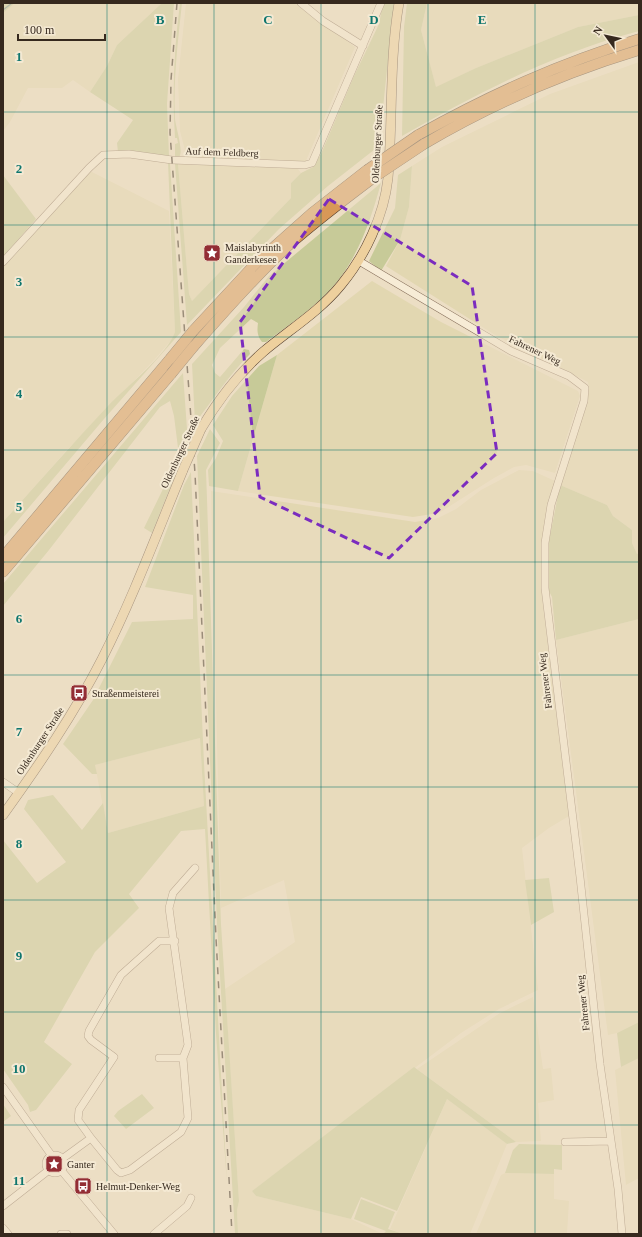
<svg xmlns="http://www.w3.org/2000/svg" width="642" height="1237" viewBox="0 0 642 1237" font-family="'Times New Roman',serif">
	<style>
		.farmland { fill: #e2d7b1 }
		.green { fill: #c7ca98 }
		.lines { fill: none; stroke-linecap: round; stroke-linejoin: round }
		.stream { stroke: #6d8d83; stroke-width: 1.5 }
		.minor-casing { stroke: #866f5b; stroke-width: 8 }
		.major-casing { stroke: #543e2f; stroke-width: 10 }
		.highway-casing { stroke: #543e2f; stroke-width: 11 }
		.minor { stroke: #f7ecd6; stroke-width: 7 }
		.major { stroke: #eed09d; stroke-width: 9 }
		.highway { stroke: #d89857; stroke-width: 10 }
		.rail { stroke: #36291e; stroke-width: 1.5; stroke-dasharray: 7 7; stroke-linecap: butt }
		.major-bridge-casing { stroke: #543e2f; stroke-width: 10; stroke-linecap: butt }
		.highway-bridge-casing { stroke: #543e2f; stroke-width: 11; stroke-linecap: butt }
		.major-bridge { stroke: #eed09d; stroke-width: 9 }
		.highway-bridge { stroke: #d89857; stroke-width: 10 }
		.marked { fill: none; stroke: #7b2cbf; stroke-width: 3; stroke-dasharray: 8 5; stroke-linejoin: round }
		.grid { fill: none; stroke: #0f766e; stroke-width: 1; stroke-opacity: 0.55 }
		.labels { text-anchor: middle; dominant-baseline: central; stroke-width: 4; stroke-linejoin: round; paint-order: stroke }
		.street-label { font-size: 10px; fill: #36291e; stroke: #f4e9d3 }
		.poi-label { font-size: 10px; fill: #36291e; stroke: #f4e9d3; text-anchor: start }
		.grid-label { font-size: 13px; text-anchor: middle; font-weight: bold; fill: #0f766e; stroke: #f4e9d3; stroke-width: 4; stroke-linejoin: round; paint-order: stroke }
	</style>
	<rect width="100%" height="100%" fill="#ecdec4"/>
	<path class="farmland" d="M15,3H162L117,45L107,66L90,92L73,80L62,88H28L10,122L3,131V13Z
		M186,3H296L355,47L305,163L187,158L180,131L178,79Z
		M427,3H639V15L578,27L476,68L436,88L421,30Z
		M639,62V553L637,554L632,543V530L613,516L607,505L560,485L589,392L588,382L495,335L386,266L400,240L409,207L412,166L442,147L550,94Z
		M178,164L267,166L298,169L301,173L291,183V198L192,301L189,294Z
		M90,171L169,211L175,332L173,338L155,359L66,451L3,522V265Z
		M372,281L441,322L578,391L580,396L555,473L526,465L514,467L494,478L439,513L413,517L238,491L277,355Z
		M519,470L533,471L555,481L542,543L541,589L569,816L549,828L522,848L538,990L499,1009L461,1033L252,1191L256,1196L351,1219L383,1234H238L237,1210L239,1201L225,989L295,942L284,880L221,908L211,491L415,522L438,518L456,509L481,490Z
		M639,619V1022L617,1033L608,1035L556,640Z
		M200,738L204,806L108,833L95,765Z
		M533,997L543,1069L551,1068L554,1100L538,1103L541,1141L516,1142L417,1069L500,1013Z
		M639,1058V1178L626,1185L615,1070Z
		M447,1099L507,1144L470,1234H404L390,1229Z
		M505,1173L554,1174V1199L569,1201L567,1234H476L501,1175Z"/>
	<path class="green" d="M3,3H15L3,13Z
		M162,3H174L167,104L169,156L118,152L117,143L133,120L90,92L107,66L117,45Z
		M180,3H182C178,41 173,81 175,119C176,128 184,152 179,157L175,158V144L178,143L177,138H175C172,93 174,48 180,3Z
		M383,3H394L379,146L328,186L279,229L187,325L175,164H178L189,294L192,301L291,198V183L301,173L313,167L321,154L354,76L379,24Z
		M407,3H427L421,30L436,87L476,68L578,27L639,15V31C555,53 477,93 402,136L404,27Z
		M168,162L170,163L181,332L104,419L3,538V522C38,483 72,444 108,406C126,387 167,355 175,332Z
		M412,166L409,207L400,240L381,271L369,261L395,208L398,175Z
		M3,175L36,219L3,257Z
		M381,183C370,223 356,264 326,294C308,312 286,327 266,342H262C257,335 257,331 258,323L251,319L220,348L212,365L215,373L220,377L244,349L249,350L250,354C229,375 213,400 195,423L192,364L244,307L269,276Z
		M277,355L238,491L209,486L208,470L216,458L223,441L213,425L232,396L259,366Z
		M183,373L188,443L152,533L144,528L179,456L174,416L170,401L160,407L49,550L3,606V584Z
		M210,429L220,443L206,470L207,499L221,924L239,1201L237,1210L238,1234H235L217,923L197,456Z
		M191,472L204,763L227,1183L216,1034L205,829L181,831L129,894L139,908L95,952L44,1042L72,1064L36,1110L30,1112L28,1105L3,1069V840L37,883L66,862L24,809L28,800L53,795L82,830L103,803L108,833L204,806L200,738L95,765L97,774H92L63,744L93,700L132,622L193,619V595L145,587L184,485Z
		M560,485L607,505L613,516L632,530V543L637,554L639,553V619L556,640L552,597L547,587L549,541Z
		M549,878L554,912L531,925L525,880Z
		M639,1022V1058L621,1067L617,1033Z
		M414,1067L516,1142L507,1144L447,1099L397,1211L361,1197L351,1219L256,1196L252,1191Z
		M142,1094L154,1108L126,1129L114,1116L118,1111Z
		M3,1104L11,1116L3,1122Z
		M519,1144L562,1145V1170L554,1169V1174L505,1173L513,1150Z
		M361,1199L395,1212L388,1229L404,1234H383L386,1231L354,1219Z"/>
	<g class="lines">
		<path class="stream" d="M3,10L12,3"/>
		<defs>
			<path id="minor" d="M301,3L323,21L363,46
				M359,261L511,351L569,376L585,388L584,401L551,505L545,543V588L580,877L600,1064L618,1189L622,1234
				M3,262L89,168L103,155L129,154L172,160L305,165L312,163L381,3
				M3,782L19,793
				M159,1058H183
				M3,1087L52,1156
				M91,1138L78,1120L79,1110L114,1057L91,1040L88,1036L89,1031L121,975L159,941H175
				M565,1142L611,1141
				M46 1164a9 9 0 1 1 18 0a9 9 0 1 1-18 0Z
				M62,1159L91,1138L117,1170L121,1173L130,1170L181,1132L188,1118L183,1058L188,1045L169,908L173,893L195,868
				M61,1170L114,1234
				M3,1206L49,1170
				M3,1228L8,1234
				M61,1234H67
				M154,1234L187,1206L191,1198"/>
			<path id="major" d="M201,429C218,400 238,374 263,352C289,330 319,312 341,285C365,256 384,216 388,178C393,120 389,61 399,3
				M3,815C39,765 74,714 102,659C133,598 157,533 183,470"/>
			<path id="highway" d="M418,135C492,94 558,64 639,39
				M424,144C492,104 563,73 639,50
				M193,331L257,262L312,213L367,170
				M194,346C225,311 256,276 290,244C317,220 345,199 373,178
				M3,557L170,359
				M3,572L171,374"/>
		</defs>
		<use href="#minor" class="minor-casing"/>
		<use href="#major" class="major-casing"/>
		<use href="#highway" class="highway-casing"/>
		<use href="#minor" class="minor"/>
		<use href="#major" class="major"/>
		<use href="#highway" class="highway"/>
		<path class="rail" d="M177,3L171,80L170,133L195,473L216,938L232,1234"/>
		<defs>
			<path id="major-bridge" d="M183,470L201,429"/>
			<path id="highway-bridge" d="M367,170L418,135
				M373,178L424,144
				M170,359L193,331
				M171,374L194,346"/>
		</defs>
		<use href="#major-bridge" class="major-bridge-casing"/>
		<use href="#highway-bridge" class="highway-bridge-casing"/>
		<use href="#major-bridge" class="major-bridge"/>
		<use href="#highway-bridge" class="highway-bridge"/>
	</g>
	<path d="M0 0H642V1237H0ZM329,199L472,286L497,453L389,558L260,497L240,322Z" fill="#ecdec4" fill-opacity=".55" fill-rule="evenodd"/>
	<path class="marked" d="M329,199L472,286L497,453L389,558L260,497L240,322Z"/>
	<path class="grid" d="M107,3V1234M214,3V1234M321,3V1234M428,3V1234M535,3V1234M3,112H639M3,225H639M3,337H639M3,450H639M3,562H639M3,675H639M3,787H639M3,900H639M3,1012H639M3,1125H639"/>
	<defs>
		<symbol id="sight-square" viewBox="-11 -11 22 22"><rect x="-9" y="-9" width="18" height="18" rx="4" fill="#932d34" stroke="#f4e9d3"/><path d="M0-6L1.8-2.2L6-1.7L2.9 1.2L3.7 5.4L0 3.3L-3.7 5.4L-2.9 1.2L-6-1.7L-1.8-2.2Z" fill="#fff"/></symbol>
		<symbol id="bus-square" viewBox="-11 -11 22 22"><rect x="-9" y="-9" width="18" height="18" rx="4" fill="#932d34" stroke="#f4e9d3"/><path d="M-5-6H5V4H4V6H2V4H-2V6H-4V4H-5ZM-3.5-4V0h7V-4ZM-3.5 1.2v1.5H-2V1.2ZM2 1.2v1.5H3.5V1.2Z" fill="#fff"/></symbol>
	</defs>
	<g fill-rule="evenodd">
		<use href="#sight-square" x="202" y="243" width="20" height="20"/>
		<use href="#bus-square" x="69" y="683" width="20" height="20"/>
		<use href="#sight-square" x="44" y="1154" width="20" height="20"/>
		<use href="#bus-square" x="73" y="1176" width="20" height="20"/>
	</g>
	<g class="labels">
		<g class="street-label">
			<text transform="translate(377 144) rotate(-87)">Oldenburger Straße</text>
			<text transform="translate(222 152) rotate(2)">Auf dem Feldberg</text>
			<text transform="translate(535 350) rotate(25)">Fahrener Weg</text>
			<text transform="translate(180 452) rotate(-65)">Oldenburger Straße</text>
			<text transform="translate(545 681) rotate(-97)">Fahrener Weg</text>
			<text transform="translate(40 741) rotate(-57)">Oldenburger Straße</text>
			<text transform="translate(583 1003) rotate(-96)">Fahrener Weg</text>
		</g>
		<g class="poi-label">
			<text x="225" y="247">Maislabyrinth<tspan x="225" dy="12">Ganderkesee</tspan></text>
			<text x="92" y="693">Straßenmeisterei</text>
			<text x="67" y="1164">Ganter</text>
			<text x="96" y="1186">Helmut-Denker-Weg</text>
		</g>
	</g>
	<g class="grid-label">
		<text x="160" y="24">B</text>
		<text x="268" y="24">C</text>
		<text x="374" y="24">D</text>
		<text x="482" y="24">E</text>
		<text x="19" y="61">1</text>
		<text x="19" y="173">2</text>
		<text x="19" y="286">3</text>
		<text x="19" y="398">4</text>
		<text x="19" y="511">5</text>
		<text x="19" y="623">6</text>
		<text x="19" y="736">7</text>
		<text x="19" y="848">8</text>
		<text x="19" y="960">9</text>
		<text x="19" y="1073">10</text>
		<text x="19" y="1185">11</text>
	</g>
	<rect width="642" height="1237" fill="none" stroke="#36291e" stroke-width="8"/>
	<g transform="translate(606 36) rotate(303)" stroke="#f4e9d3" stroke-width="3" paint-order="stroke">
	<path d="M0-3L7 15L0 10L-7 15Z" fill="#36291e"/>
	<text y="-6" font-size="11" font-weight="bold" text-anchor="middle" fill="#36291e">N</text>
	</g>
	<path d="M18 34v6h87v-6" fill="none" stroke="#36291e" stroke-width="2"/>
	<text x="24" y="34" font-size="12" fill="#36291e" stroke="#f4e9d3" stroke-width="3" paint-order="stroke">100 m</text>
</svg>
